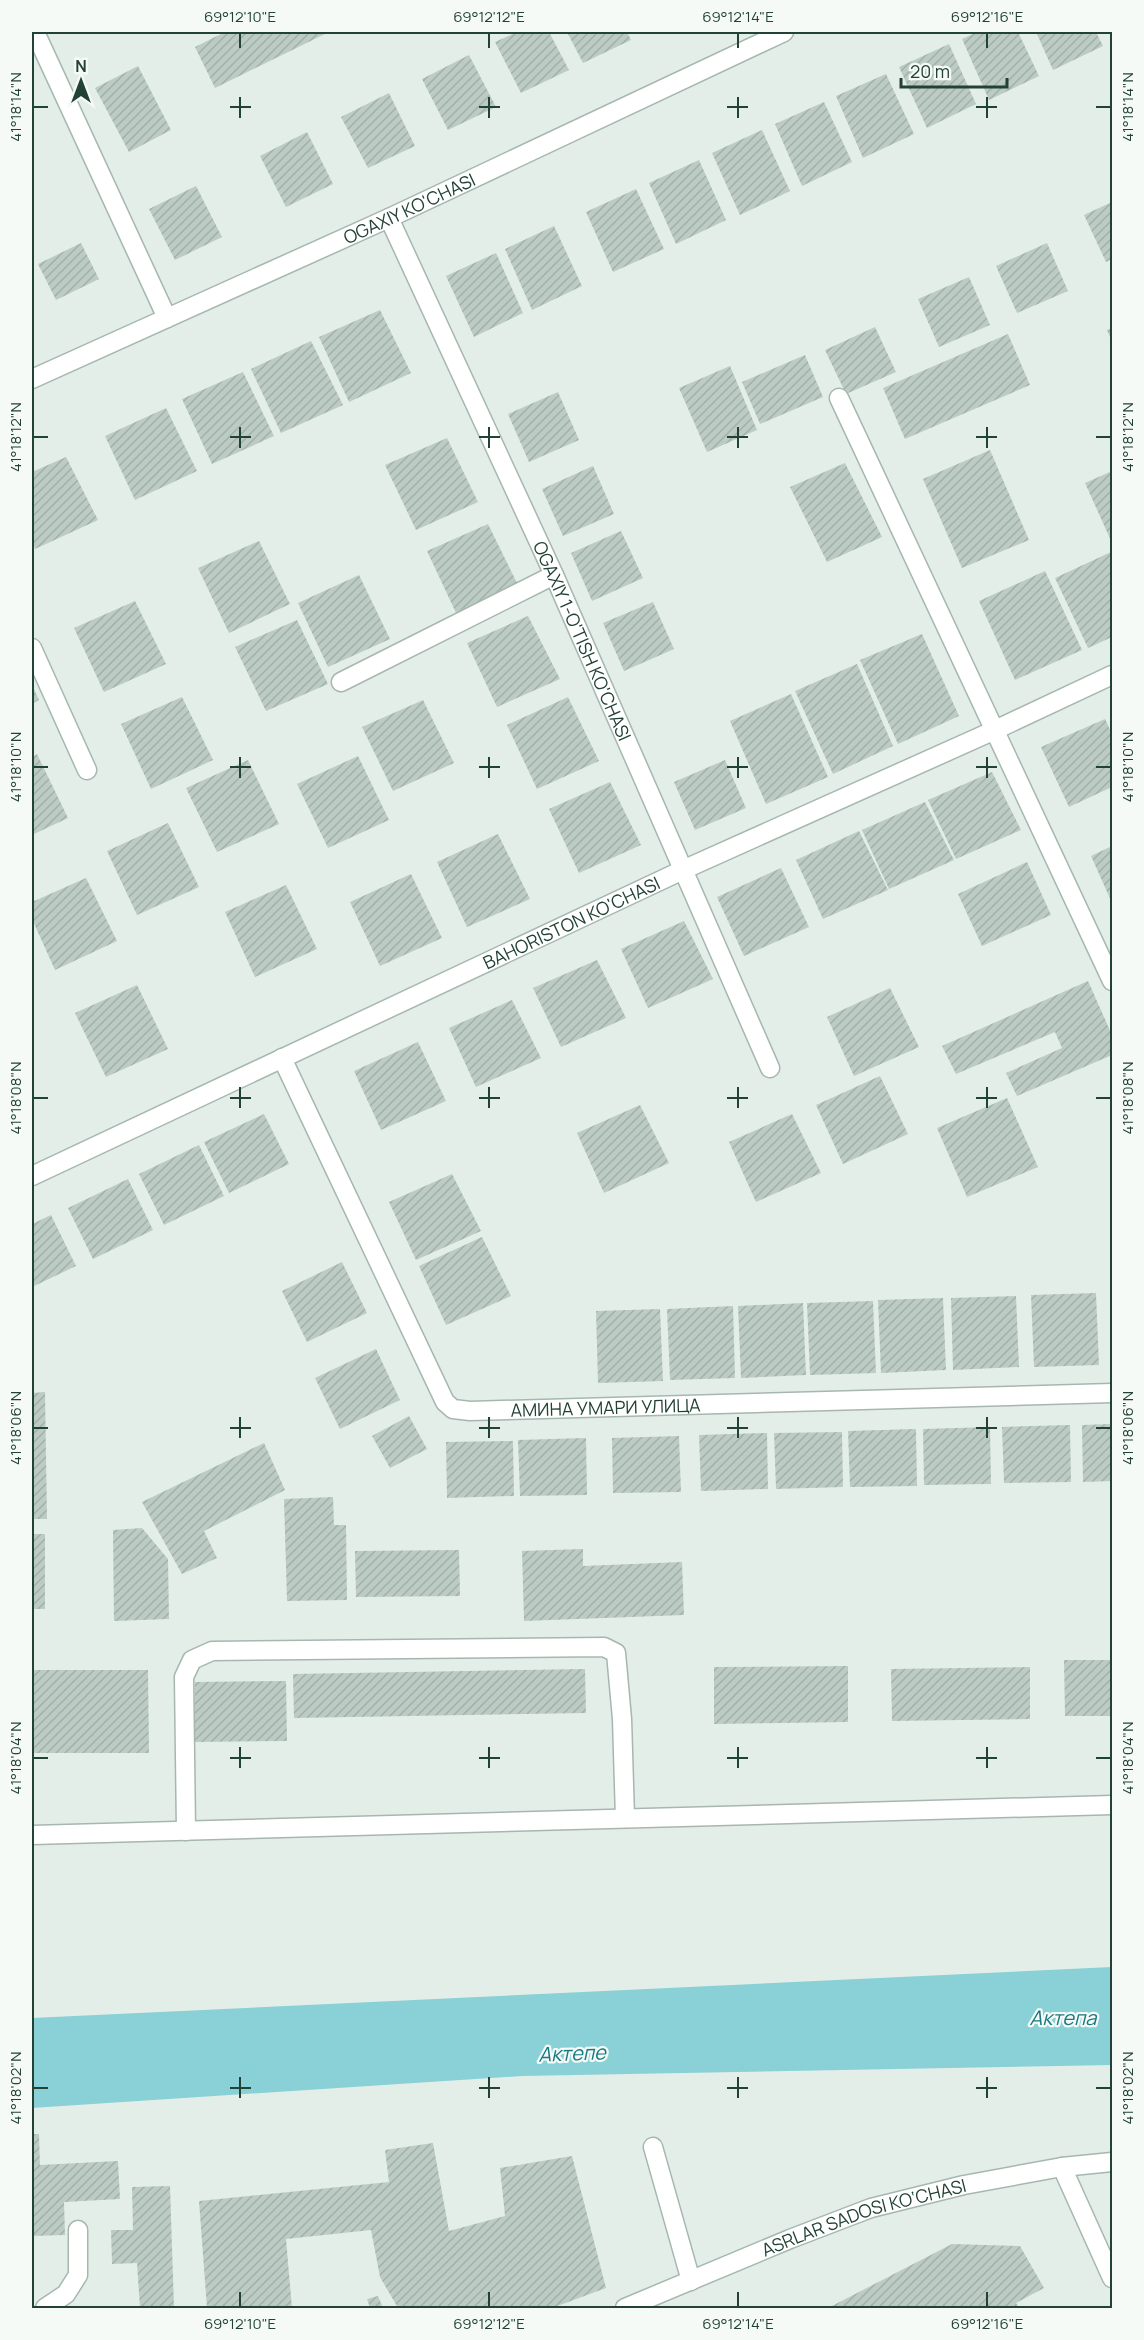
<svg xmlns="http://www.w3.org/2000/svg" width="1144" height="2340" viewBox="0 0 1144 2340" font-family="Manrope,sans-serif">
	<style>
		.water { fill: #89d1d6 }
		.building { fill: url(#building-hatch) }
		.lines { fill: none; stroke-linecap: round; stroke-linejoin: round }
		.service-casing { stroke: #a6b7b0; stroke-width: 21 }
		.minor-casing { stroke: #a6b7b0; stroke-width: 21 }
		.tertiary-casing { stroke: #a6b7b0; stroke-width: 21 }
		.service { stroke: #fff; stroke-width: 18 }
		.minor { stroke: #fff; stroke-width: 18 }
		.tertiary { stroke: #fff; stroke-width: 18 }
		.ticks { fill: none; stroke: #224236; stroke-width: 2 }
		.labels { text-anchor: middle; dominant-baseline: central; stroke-width: 4.5; stroke-linejoin: round; paint-order: stroke }
		.street-label { font-size: 18px; fill: #224236; stroke: #f5faf7 }
		.water-label { font-size: 20px; font-style: italic; fill: #177982; stroke: #f5faf7 }
		.neatline { fill: none; stroke: #224236; stroke-width: 2 }
		.ticks-label { font-size: 15px; text-anchor: middle; fill: #224236 }
	</style>
	<defs>
		<pattern id="building-hatch" width="6" height="6" patternUnits="userSpaceOnUse" patternTransform="scale(1.5)"><rect width="6" height="6" fill="#bcccc4"/><path d="M-1 1l2-2M0 6l6-6M5 7l2-2" fill="none" stroke="#a1b0a9"/></pattern>
	</defs>
	<rect width="100%" height="100%" fill="#e4eee9"/>
	<path class="water" d="M1112,1967V2065L522,2076L32,2108V2018Z"/>
	<path class="building" d="M225,32H329L215,88L195,47Z
		M517,32H549L569,70L521,93L495,42Z
		M567,32H627L631,40L583,63Z
		M977,32H1018L1039,76L989,100L962,39Z
		M1036,32H1096L1103,46L1053,70Z
		M949,44L976,104L927,128L899,67Z
		M469,55L496,107L448,130L422,79Z
		M138,66L171,130L129,152L95,88Z
		M886,74L914,134L863,158L836,96Z
		M389,93L415,146L368,168L341,117Z
		M824,102L852,162L802,186L775,124Z
		M762,130L790,191L740,215L712,153Z
		M307,132L333,184L286,207L260,156Z
		M699,160L726,220L676,244L649,183Z
		M196,186L222,237L175,260L149,209Z
		M636,189L664,249L613,272L586,212Z
		M1112,202V259L1106,262L1084,215Z
		M554,226L582,286L532,310L505,249Z
		M81,243L99,279L56,300L38,264Z
		M1047,243L1068,291L1017,313L996,266Z
		M496,253L523,313L474,337L446,276Z
		M969,277L990,325L939,347L918,299Z
		M380,310L411,373L349,402L319,337Z
		M875,327L896,372L846,394L825,350Z
		M1112,328V342L1107,330Z
		M1008,334L1030,385L905,439L883,388Z
		M311,341L343,405L281,433L251,369Z
		M805,355L823,397L760,424L742,382Z
		M730,366L757,430L707,452L679,388Z
		M243,372L274,436L212,464L182,399Z
		M558,392L579,440L529,462L508,414Z
		M166,408L197,471L135,500L105,436Z
		M447,438L478,502L416,530L385,465Z
		M990,450L1029,540L962,568L923,479Z
		M66,457L98,520L35,549L32,540V472Z
		M845,463L882,537L827,562L790,487Z
		M593,466L614,514L563,536L542,489Z
		M1112,471V543L1085,483Z
		M488,524L519,587L457,615L427,551Z
		M621,531L643,578L592,601L571,553Z
		M259,541L290,604L229,633L198,568Z
		M1111,552L1112,637L1088,648L1055,578Z
		M1045,571L1082,650L1015,680L979,601Z
		M359,575L390,639L328,667L298,603Z
		M135,601L166,664L104,692L74,628Z
		M653,602L674,649L624,671L603,623Z
		M528,616L560,679L497,707L467,643Z
		M297,620L328,684L266,711L235,647Z
		M922,634L959,716L898,744L860,660Z
		M857,664L893,746L833,774L795,691Z
		M32,685L39,700L32,704Z
		M791,694L828,777L766,804L730,721Z
		M182,697L213,760L151,789L121,724Z
		M568,697L599,761L537,789L507,725Z
		M423,700L454,763L393,791L362,727Z
		M1105,719L1112,734V787L1069,807L1041,747Z
		M37,754L68,818L32,835V757Z
		M358,756L389,820L328,848L297,784Z
		M248,760L279,824L217,852L186,788Z
		M725,760L746,808L695,830L674,782Z
		M992,772L1021,830L956,859L928,800Z
		M610,782L641,845L579,873L549,809Z
		M925,802L954,860L889,889L862,830Z
		M168,823L199,887L137,915L107,851Z
		M859,831L888,890L823,919L796,860Z
		M498,834L530,899L467,927L437,862Z
		M1112,846V903L1091,856Z
		M1027,862L1051,915L982,946L958,894Z
		M781,868L809,927L744,956L717,897Z
		M411,874L442,938L380,966L350,902Z
		M86,878L117,941L55,970L32,919V902Z
		M286,885L317,949L255,977L225,912Z
		M684,921L713,979L648,1008L621,949Z
		M597,960L626,1018L561,1047L533,988Z
		M1088,981L1112,1035V1055L1017,1096L1006,1073L1062,1048L1055,1032L956,1074L942,1046Z
		M137,985L168,1049L106,1077L75,1013Z
		M890,988L919,1047L854,1076L827,1017Z
		M512,1000L541,1058L476,1087L449,1028Z
		M418,1042L446,1101L381,1130L354,1071Z
		M880,1076L908,1134L843,1164L816,1105Z
		M1007,1098L1038,1167L967,1197L937,1128Z
		M640,1105L669,1163L604,1193L577,1133Z
		M264,1114L289,1164L229,1193L204,1142Z
		M792,1114L821,1173L756,1202L729,1142Z
		M199,1145L224,1196L164,1225L139,1174Z
		M452,1174L481,1231L416,1260L389,1202Z
		M128,1179L153,1230L93,1259L68,1208Z
		M51,1215L76,1266L32,1287V1224Z
		M482,1237L511,1296L446,1325L419,1266Z
		M342,1262L367,1313L307,1342L282,1291Z
		M1096,1293L1099,1365L1034,1367L1031,1295Z
		M1016,1296L1019,1367L953,1370L951,1298Z
		M943,1298L946,1370L881,1373L878,1300Z
		M873,1301L876,1373L810,1375L807,1303Z
		M803,1303L806,1375L741,1378L738,1306Z
		M733,1306L735,1378L670,1380L667,1309Z
		M660,1309L663,1381L598,1383L596,1311Z
		M376,1349L400,1400L340,1429L315,1378Z
		M45,1392L47,1519H32V1393Z
		M409,1416L427,1449L390,1468L372,1436Z
		M1112,1424V1481L1083,1482L1082,1425Z
		M1070,1425L1071,1482L1004,1483L1002,1427Z
		M990,1427L991,1484L924,1485L923,1429Z
		M916,1429L917,1486L850,1487L848,1431Z
		M842,1432L843,1487L776,1489L774,1433Z
		M767,1433L768,1489L701,1491L699,1435Z
		M679,1436L681,1492L613,1493L612,1438Z
		M586,1438L587,1495L520,1496L518,1440Z
		M513,1441L514,1496L447,1498L446,1442Z
		M264,1443L285,1490L204,1531L217,1558L182,1574L142,1502Z
		M333,1497L334,1525H346L347,1600L287,1601L284,1499Z
		M142,1528L168,1559L169,1619L114,1621L113,1530Z
		M32,1534H45V1609H32Z
		M583,1549V1566L682,1562L684,1615L524,1621L522,1551Z
		M459,1550L460,1596L356,1597L355,1551Z
		M1064,1660H1112V1716H1065Z
		M848,1666V1722L714,1724V1667Z
		M1030,1667V1719L892,1721L891,1669Z
		M585,1669L586,1713L294,1718L293,1674Z
		M32,1670H148L149,1753H32Z
		M286,1681L287,1741L195,1742V1682Z
		M32,2134H39L40,2165L118,2161L120,2199L64,2202L65,2235L32,2236Z
		M433,2143L449,2231L505,2216L500,2168L572,2156L606,2288L552,2308H398L380,2277L371,2230L286,2239L292,2308H207L199,2201L389,2182L385,2150Z
		M170,2186L174,2308H140L137,2263L112,2264L111,2230H133L132,2187Z
		M952,2244L1020,2246L1044,2288L1016,2303L1019,2308H828Z
		M378,2296L383,2308H370L367,2299Z"/>
	<g class="lines">
		<defs>
			<path id="service" d="M32,648L87,770
				M341,682L554,575
				M186,1831L184,1677L192,1660L212,1651L604,1647L616,1653L622,1719L625,1818
				M653,2147L691,2281
				M1062,2167L1112,2278
				M45,2308L66,2294L78,2275V2230"/>
			<g id="minor">
				<path d="M35,32L167,318"/>
				<path id="s1" d="M389,218L554,575L770,1068"/>
				<path id="s2" d="M32,379L389,218L784,32"/>
				<path d="M839,398L1112,981"/>
				<path id="s3" d="M282,1058L445,1402L453,1409L470,1411L1112,1393"/>
				<path id="s4" d="M32,1176L685,869L995,730L1112,675"/>
			</g>
			<g id="tertiary">
				<path d="M32,1835L1112,1805"/>
				<path id="s5" d="M625,2308L790,2239L871,2208L964,2185L1062,2167L1112,2162"/>
			</g>
		</defs>
		<use href="#service" class="service-casing"/>
		<use href="#minor" class="minor-casing"/>
		<use href="#tertiary" class="tertiary-casing"/>
		<use href="#service" class="service"/>
		<use href="#minor" class="minor"/>
		<use href="#tertiary" class="tertiary"/>
	</g>
	<path class="ticks" d="M240,33V48M489,33V48M738,33V48M987,33V48M240,97V118M489,97V118M738,97V118M987,97V118M33,107H48M230,107H251M479,107H500M727,107H748M976,107H997M1096,107H1111M240,427V448M489,427V448M738,427V448M987,427V448M33,437H48M230,437H251M479,437H500M727,437H748M976,437H997M1096,437H1111M240,757V778M489,757V778M738,757V778M987,757V778M33,767H48M230,767H251M479,767H500M727,767H748M976,767H997M1096,767H1111M240,1087V1108M489,1087V1108M738,1087V1108M987,1087V1108M33,1098H48M230,1098H251M479,1098H500M727,1098H748M976,1098H997M1096,1098H1111M240,1417V1438M489,1417V1438M738,1417V1438M987,1417V1438M33,1428H48M230,1428H251M479,1428H500M727,1428H748M976,1428H997M1096,1428H1111M240,1747V1768M489,1747V1768M738,1747V1768M987,1747V1768M33,1758H48M230,1758H251M479,1758H500M727,1758H748M976,1758H997M1096,1758H1111M240,2077V2098M489,2077V2098M738,2077V2098M987,2077V2098M33,2088H48M230,2088H251M479,2088H500M727,2088H748M976,2088H997M1096,2088H1111M240,2292V2307M489,2292V2307M738,2292V2307M987,2292V2307"/>
	<g class="labels">
		<g class="street-label">
			<text stroke="none"><textPath href="#s2" startOffset="414">OGAXIY KO'CHASI</textPath></text>
			<text stroke="none"><textPath href="#s1" startOffset="465">OGAXIY 1-O'TISH KO'CHASI</textPath></text>
			<text stroke="none"><textPath href="#s4" startOffset="596">BAHORISTON KO'CHASI</textPath></text>
			<text stroke="none"><textPath href="#s3" startOffset="544">АМИНА УМАРИ УЛИЦА</textPath></text>
			<text stroke="none"><textPath href="#s5" startOffset="256">ASRLAR SADOSI KO‘CHASI</textPath></text>
		</g>
		<g class="water-label">
			<text x="1063" y="2017">Актепа</text>
			<text transform="translate(572 2053) rotate(-2)">Актепе</text>
		</g>
	</g>
	<rect width="1144" height="2340" fill="none" stroke="#f5faf7" stroke-width="66"/>
	<g transform="translate(81 81)" stroke="#f5faf7" stroke-width="4.5" paint-order="stroke">
	<path d="M0-4.5L10 22L0 15L-10 22Z" fill="#224236"/>
	<text y="-9" font-size="16" font-weight="bold" text-anchor="middle" fill="#224236">N</text>
	</g>
	<path d="M901 78v9h106v-9" fill="none" stroke="#224236" stroke-width="3"/>
	<text x="910" y="78" font-size="18" fill="#224236" stroke="#f5faf7" stroke-width="4.5" paint-order="stroke">20 m</text>
	<rect x="33" y="33" width="1078" height="2274" class="neatline"/>
	<g class="ticks-label">
		<text x="240" y="22">69°12'10"E</text>
		<text x="489" y="22">69°12'12"E</text>
		<text x="738" y="22">69°12'14"E</text>
		<text x="987" y="22">69°12'16"E</text>
		<text transform="translate(16 107) rotate(-90)" y="5">41°18'14"N</text>
		<text transform="translate(1128 107) rotate(-90)" y="5">41°18'14"N</text>
		<text transform="translate(16 437) rotate(-90)" y="5">41°18'12"N</text>
		<text transform="translate(1128 437) rotate(-90)" y="5">41°18'12"N</text>
		<text transform="translate(16 767) rotate(-90)" y="5">41°18'10"N</text>
		<text transform="translate(1128 767) rotate(-90)" y="5">41°18'10"N</text>
		<text transform="translate(16 1098) rotate(-90)" y="5">41°18'08"N</text>
		<text transform="translate(1128 1098) rotate(-90)" y="5">41°18'08"N</text>
		<text transform="translate(16 1428) rotate(-90)" y="5">41°18'06"N</text>
		<text transform="translate(1128 1428) rotate(-90)" y="5">41°18'06"N</text>
		<text transform="translate(16 1758) rotate(-90)" y="5">41°18'04"N</text>
		<text transform="translate(1128 1758) rotate(-90)" y="5">41°18'04"N</text>
		<text transform="translate(16 2088) rotate(-90)" y="5">41°18'02"N</text>
		<text transform="translate(1128 2088) rotate(-90)" y="5">41°18'02"N</text>
		<text x="240" y="2329">69°12'10"E</text>
		<text x="489" y="2329">69°12'12"E</text>
		<text x="738" y="2329">69°12'14"E</text>
		<text x="987" y="2329">69°12'16"E</text>
	</g>
</svg>
